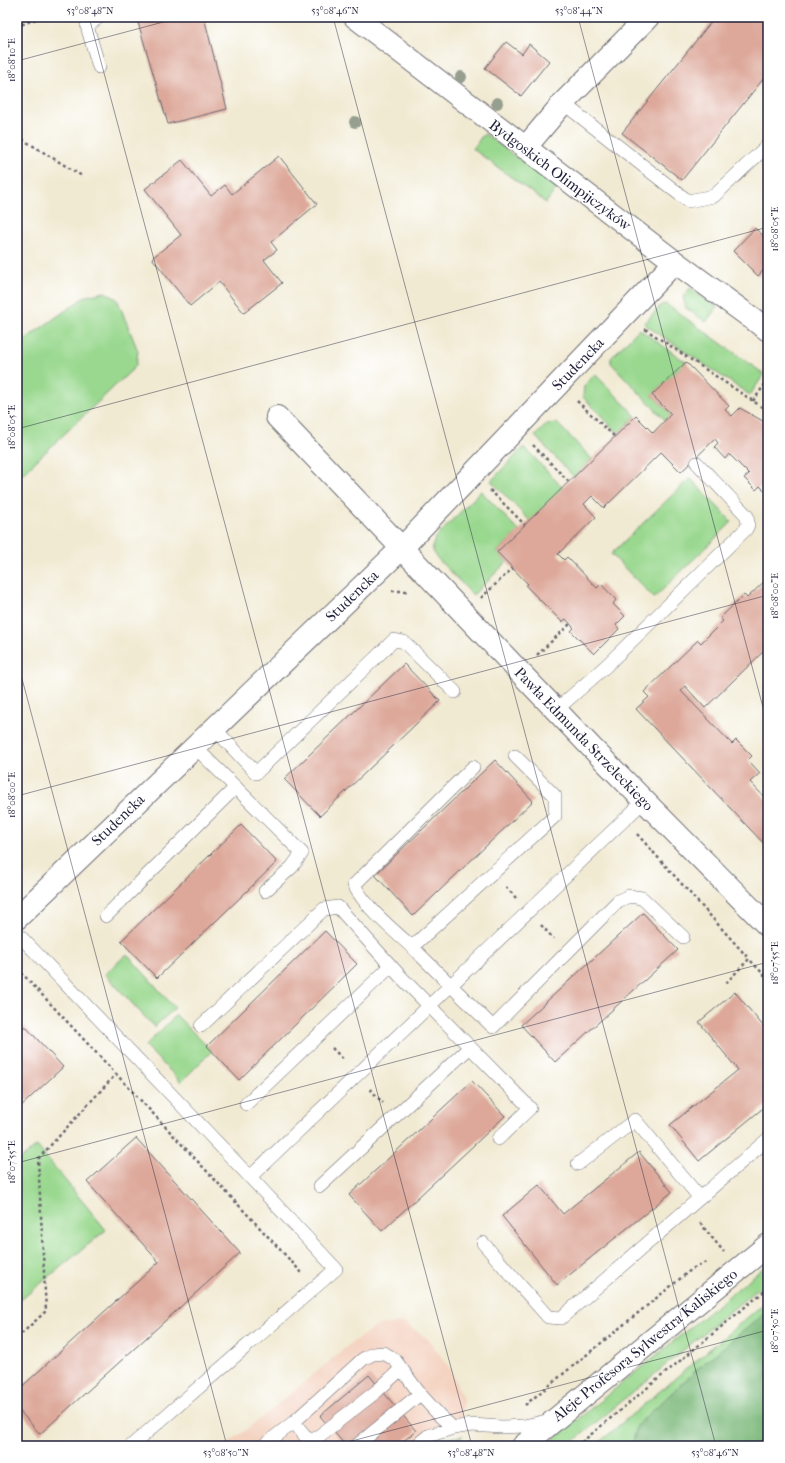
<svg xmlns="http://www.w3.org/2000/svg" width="785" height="1463" viewBox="0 0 785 1463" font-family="'IM FELL French Canon',serif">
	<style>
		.built { fill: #f4d3c1 }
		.green { fill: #99d88e; stroke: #5e7d64 }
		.forest { fill: #7ab879; stroke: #4e6d5a }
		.building { fill: #dda89a }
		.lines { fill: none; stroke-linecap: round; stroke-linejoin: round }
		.lane-casing { stroke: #6a6870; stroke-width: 14 }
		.street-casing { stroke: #6a6870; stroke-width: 24 }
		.secondary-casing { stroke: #6a6870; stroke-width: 24 }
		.path { stroke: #6a6870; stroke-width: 2.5; stroke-dasharray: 3 3; stroke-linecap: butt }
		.lane { stroke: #fff; stroke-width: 13 }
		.street { stroke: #fff; stroke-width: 22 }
		.secondary { stroke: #fff; stroke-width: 22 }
		.tree { fill: #969f8f }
		.ticks { fill: none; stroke: #22223b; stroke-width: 1; stroke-opacity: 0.45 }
		.labels { text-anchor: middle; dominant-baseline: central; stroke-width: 3; stroke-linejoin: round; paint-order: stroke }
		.street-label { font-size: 15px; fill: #22223b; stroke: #fff }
		.neatline { fill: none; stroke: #22223b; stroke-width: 1.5 }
		.ticks-label { font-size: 10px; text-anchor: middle; fill: #22223b }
	</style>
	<rect width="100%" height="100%" fill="#fff"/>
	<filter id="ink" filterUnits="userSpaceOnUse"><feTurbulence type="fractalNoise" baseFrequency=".025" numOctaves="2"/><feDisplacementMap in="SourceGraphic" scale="8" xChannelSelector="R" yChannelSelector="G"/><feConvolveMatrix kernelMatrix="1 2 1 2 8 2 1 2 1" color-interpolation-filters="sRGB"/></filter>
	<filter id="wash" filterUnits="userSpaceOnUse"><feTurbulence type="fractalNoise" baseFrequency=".012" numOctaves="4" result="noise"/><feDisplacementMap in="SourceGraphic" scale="16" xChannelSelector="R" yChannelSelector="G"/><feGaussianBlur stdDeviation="0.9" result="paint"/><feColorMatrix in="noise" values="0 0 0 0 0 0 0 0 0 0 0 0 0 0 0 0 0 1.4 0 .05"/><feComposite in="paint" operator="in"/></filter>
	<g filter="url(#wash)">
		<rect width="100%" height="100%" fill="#f1ead3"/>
		<path class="built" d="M405,1323L428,1339L449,1367L463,1398L462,1417L453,1428L416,1446H225L270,1411L346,1347L378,1325Z"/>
		<path class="green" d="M485,134L555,186L556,189L546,203L473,149L482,136Z
			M690,288L717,307L706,322L686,308L683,297Z
			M105,292L117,299L138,351L136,366L17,479V345L86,296Z
			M666,304L764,374L750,395L644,324L661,305Z
			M639,329L686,362L652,395L671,414L665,420L611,363V358Z
			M595,374L636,416L618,433L583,397L584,386Z
			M557,423L592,459L574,477L535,436L547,424Z
			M524,447L563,488L530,521L491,481Z
			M690,478L732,522L654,598L611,554Z
			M481,491L519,531L497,552L507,562L473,595L435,556L432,547L436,537Z
			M127,954L175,1008L154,1027L105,974Z
			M176,1015L212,1051L181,1082L145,1046Z
			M37,1146L106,1230L17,1303V1162Z
			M768,1264V1280L568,1446H545Z
			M768,1300V1446H596L603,1439Z
			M463,1436L451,1446H426L432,1440Z"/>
		<path class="forest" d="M768,1311V1436L755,1446H632L637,1425L704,1363Z"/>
		<g id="blocks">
			<path class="building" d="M144,17H204L227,109L168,124L137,19Z
				M715,17H768V73L682,180L622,133Z
				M506,42L522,54L529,44L549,61L521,96L485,68Z
				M279,156L317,204L271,242L277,250L264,260L282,283L244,313L219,282L190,306L152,258L181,235L145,189L182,160L211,196L225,185L232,194Z
				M755,228L768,240V265L758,276L733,251Z
				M686,362L729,406L725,410L732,416L740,408L768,424V494L760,486L756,490L744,478L749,474L729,454L725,459L714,447L718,443L715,439L681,472L661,452L604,508L592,496L584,504L596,517L558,554L564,560L567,557L597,588L601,584L616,600L613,604L625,616L616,625L619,629L594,654L571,631L574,628L566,619L562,622L526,586L528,584L497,552L636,416L653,433L671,414L652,395Z
				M768,578V647L705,708L685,686L681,691L732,744L736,740L752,756L748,760L760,773L750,782L768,801V848L636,709L649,697L644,692L698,640L701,643L723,621L720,618L744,595L747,598Z
				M404,664L440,701L320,816L284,779Z
				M495,760L533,801L413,916L375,875Z
				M241,825L277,862L157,978L121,941Z
				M643,913L678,950L555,1062L521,1025Z
				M325,931L357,964L239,1080L207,1046Z
				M735,992L768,1032V1104L699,1161L670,1125L738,1070L699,1022Z
				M25,1026L63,1067L17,1110V1033Z
				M472,1081L505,1116L382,1231L349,1195Z
				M136,1138L240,1253L40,1434L17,1408V1391L159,1262L87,1182Z
				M639,1152L672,1192L557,1285L502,1216L539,1185L563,1214Z
				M369,1375L416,1431L397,1446H346L320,1416Z"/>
		</g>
	</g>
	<g filter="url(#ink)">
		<use href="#blocks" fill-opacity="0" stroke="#6a6870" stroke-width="1"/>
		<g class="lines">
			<defs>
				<path id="lane" d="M99,17L87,26L99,67
					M563,103L688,201L714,196L768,145
					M556,710L606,666L746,529L748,525L747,516L697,463
					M214,728L256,773L394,640L404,642L455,692
					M195,747L302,853L292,867L265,891
					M515,756L555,796V816L412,947L493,1027L618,901L629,896L642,898L683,937
					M106,916L236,787
					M17,933L250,1177
					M412,947C393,930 366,908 354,885L473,767
					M201,1026L324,909L338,907L400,976L530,1108L498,1139
					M246,1104L391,966
					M578,1164L635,1120L700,1198
					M320,1186L470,1047
					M483,1243L548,1317L561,1318L768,1139
					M294,1422L313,1446
					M310,1443L377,1391L401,1369
					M131,1446L336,1269L250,1177L644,801
					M263,1446L294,1422L363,1359L373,1354L384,1353L395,1360L420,1394L440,1416L453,1428
					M356,1446L420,1394
					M416,1446L428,1436L453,1428L472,1425L501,1427L524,1426L551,1420"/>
				<path id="street" d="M355,17L675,262L768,330
					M525,148L563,103L648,17
					M277,417L591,747L768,926
					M17,918L401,549L675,262"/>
				<path id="secondary" d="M523,1446L768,1245"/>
			</defs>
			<use href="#lane" class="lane-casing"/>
			<use href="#street" class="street-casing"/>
			<use href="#secondary" class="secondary-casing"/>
			<path class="path" d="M17,28L23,24L41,17
				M17,136L82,176
				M645,329L768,411
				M577,401L615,437
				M753,401L768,380
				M533,445L569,482
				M490,490L525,525
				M392,591H407
				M481,598L513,568
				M537,655L570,624
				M637,834L749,959
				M506,887L516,898
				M541,925L554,939
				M17,968L302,1273
				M726,983L749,959L768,979
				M332,1048L344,1060
				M370,1089L383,1103
				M700,1223L724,1252
				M17,1338L46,1311L38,1159L117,1073
				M525,1405L692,1269L708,1261
				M577,1446L768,1288"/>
			<use href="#lane" class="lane"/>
			<use href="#street" class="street"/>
			<use href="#secondary" class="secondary"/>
		</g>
		<g class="tree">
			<circle cx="461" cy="77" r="6"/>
			<circle cx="497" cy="103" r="6"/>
			<circle cx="355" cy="122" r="6"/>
		</g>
	</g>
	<path class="ticks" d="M89,17L472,1446M333,17L716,1446M578,17L768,726M17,61L182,17M17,429L768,227M17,660L227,1446M17,796L768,595M17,1163L768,962M333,1446L768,1330"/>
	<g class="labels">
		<g class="street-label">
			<text transform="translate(560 175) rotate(37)">Bydgoskich Olimpijczyków</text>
			<text transform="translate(578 364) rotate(-46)">Studencka</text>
			<text transform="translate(352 596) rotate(-44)">Studencka</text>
			<text transform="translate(584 739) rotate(46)">Pawła Edmunda Strzeleckiego</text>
			<text transform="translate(118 820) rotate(-44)">Studencka</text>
			<text transform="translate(645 1345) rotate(-39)">Aleje Profesora Sylwestra Kaliskiego</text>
		</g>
	</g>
	<rect width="785" height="1463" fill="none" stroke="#fff" stroke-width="44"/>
	<rect x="22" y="22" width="741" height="1419" class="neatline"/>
	<g class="ticks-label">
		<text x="90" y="14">53°08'48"N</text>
		<text x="335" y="14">53°08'46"N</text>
		<text x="579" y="14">53°08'44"N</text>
		<text transform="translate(11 60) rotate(-90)" y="4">18°08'10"E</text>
		<text transform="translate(774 229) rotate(-90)" y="4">18°08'05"E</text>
		<text transform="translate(11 427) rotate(-90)" y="4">18°08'05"E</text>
		<text transform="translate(774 596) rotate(-90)" y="4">18°08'00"E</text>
		<text transform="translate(11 795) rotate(-90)" y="4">18°08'00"E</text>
		<text transform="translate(774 963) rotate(-90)" y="4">18°07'55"E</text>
		<text transform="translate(11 1162) rotate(-90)" y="4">18°07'55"E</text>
		<text transform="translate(774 1331) rotate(-90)" y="4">18°07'50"E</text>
		<text x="226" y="1456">53°08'50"N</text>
		<text x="471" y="1456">53°08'48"N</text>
		<text x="715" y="1456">53°08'46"N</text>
	</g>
</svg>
